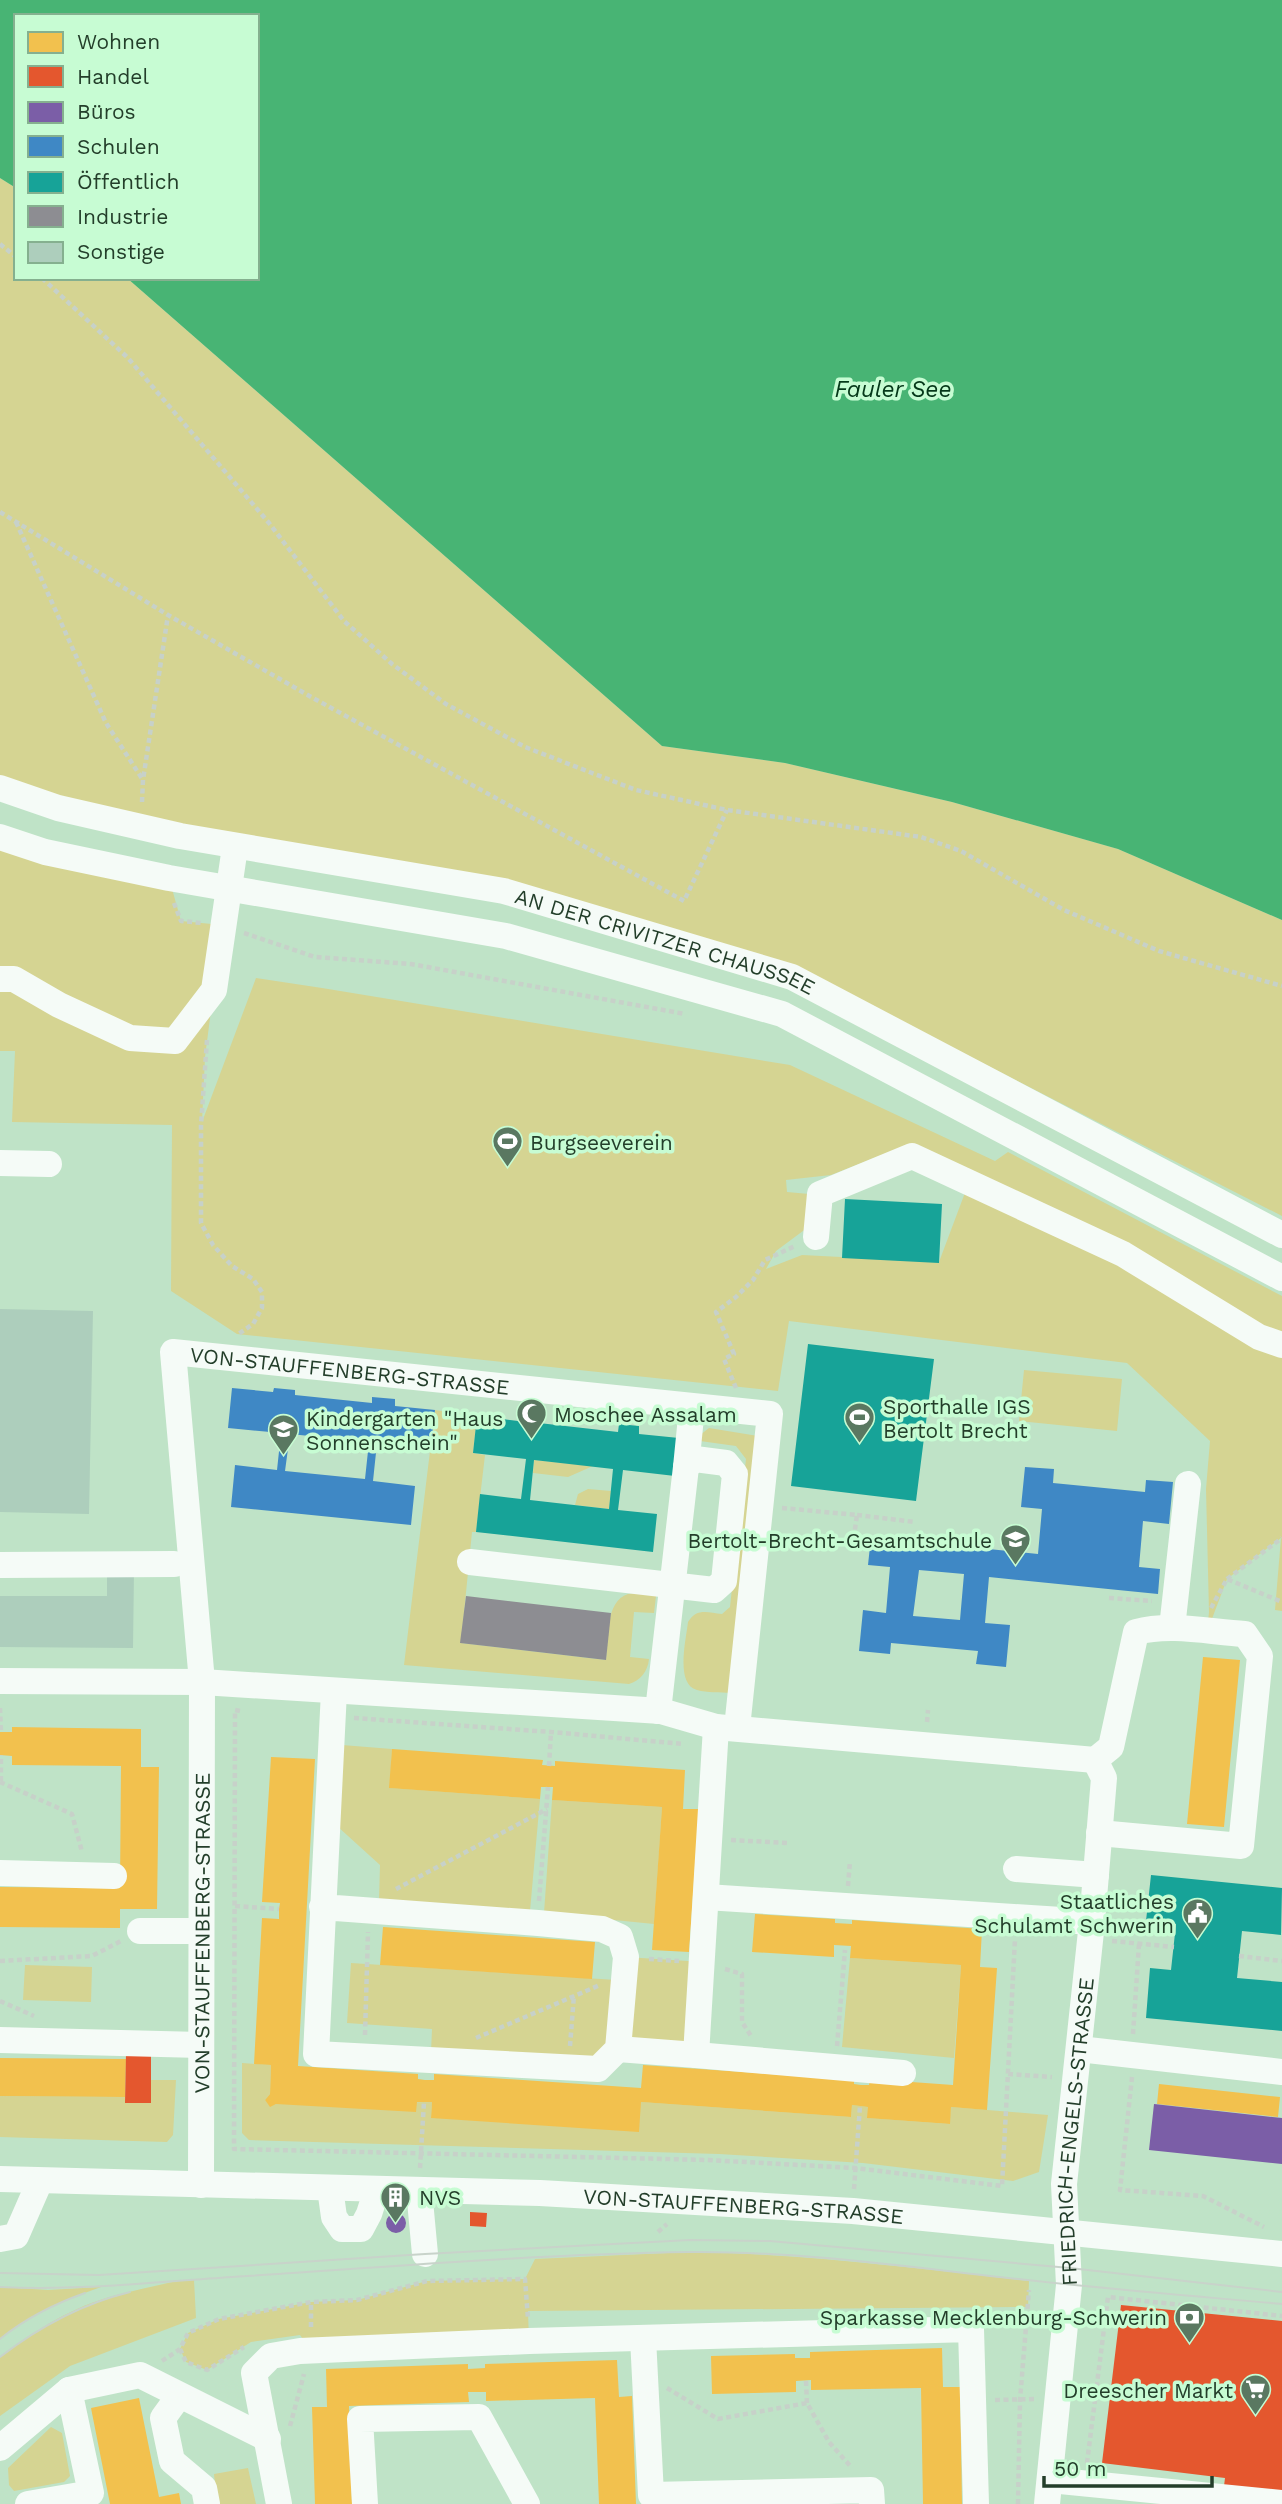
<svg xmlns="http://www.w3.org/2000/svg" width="1282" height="2504" viewBox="0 0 1282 2504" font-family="'Work Sans',sans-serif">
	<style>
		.green { fill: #d5d492; fill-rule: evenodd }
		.water { fill: #48b474 }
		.homes { fill: #f2c14e }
		.shops { fill: #e4572e }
		.offices { fill: #7b5ea7 }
		.schools { fill: #3f88c5; fill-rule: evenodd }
		.public { fill: #17a398; fill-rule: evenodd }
		.industry { fill: #8d8d92 }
		.building { fill: #adcebc }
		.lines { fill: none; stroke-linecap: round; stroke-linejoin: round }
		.path { stroke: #c7d1c9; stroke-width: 4.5; stroke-dasharray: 5 3.5; stroke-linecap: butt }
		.minor { stroke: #f5fbf7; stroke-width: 26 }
		.tram { stroke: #c8d3ca; stroke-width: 2 }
		.labels { text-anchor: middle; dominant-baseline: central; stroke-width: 7; stroke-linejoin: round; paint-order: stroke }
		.street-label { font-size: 21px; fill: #233e2a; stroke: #c7fcd3 }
		.poi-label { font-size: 21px; fill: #233e2a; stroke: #c7fcd3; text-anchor: start }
		.water-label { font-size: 23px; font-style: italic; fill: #053819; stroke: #c7fcd3 }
	</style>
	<rect width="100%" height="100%" fill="#bfe3c7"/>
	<path class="green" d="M0,178L16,188V278H127L662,746L785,763L952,802L1118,849L1282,920V1216L863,1002L504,891L0,788Z
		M0,837L169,878L181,921L222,925L205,1057L202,1122L256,978L322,988L790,1065L995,1161L1008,1152L1282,1296V1611L1275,1610L1281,1538L1227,1579L1207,1632L1209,1612L1206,1489L1210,1441L1127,1363L789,1321L778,1391L237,1334L171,1291L172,1125L12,1122L15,1051H0ZM907,1145L969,1182L939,1262L802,1255L766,1269L776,1251L807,1228L809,1194L787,1192L786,1180L831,1175Z
		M1024,1370L1122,1379L1117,1431L1019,1421Z
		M435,1410L477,1416L473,1453L485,1455L476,1532H472L461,1643L606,1660C608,1640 605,1601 628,1594C636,1592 647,1595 656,1596L654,1613L634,1612L630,1657L649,1659C648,1671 640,1681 629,1684L404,1665Z
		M709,1428L758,1436L731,1693C720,1692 707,1693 697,1690C675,1684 686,1640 688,1622C696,1608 707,1612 722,1614L730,1607L746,1459L736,1446L700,1441V1435Z
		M534,1460L593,1466L568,1477L533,1473Z
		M588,1489L611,1491L609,1509L575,1505L578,1494Z
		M342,1745L392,1749L390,1788L540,1799L530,1911L379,1901L380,1865L337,1826Z
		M552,1800L662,1807L654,1924L544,1913Z
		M626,1957L703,1962L696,2055L618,2049Z
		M850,1958L961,1965L954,2058L842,2047Z
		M351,1963L616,1980L610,2046L594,2061L431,2052L432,2029L347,2023Z
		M25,1965L92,1967L91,2002L23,2000Z
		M242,2063L271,2065L270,2094L265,2100L270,2106L276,2104L432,2102L431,2118L641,2102L851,2117L852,2105L868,2107V2118L949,2124L951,2107L1048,2115L1039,2172L1013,2181L863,2163L719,2154L249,2140L242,2133Z
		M151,2080H176L173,2135L167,2142L0,2137V2096L125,2097L126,2103H151Z
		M690,2252C804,2254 916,2268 1029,2281L1028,2307L528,2311L529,2341L311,2350L300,2335L251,2342L207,2370L186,2362L180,2349L188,2333L219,2319L311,2302L357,2300L427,2281L525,2279L535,2259Z
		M181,2280H194L196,2318L70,2366L0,2416V2357C31,2333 67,2310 106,2298C130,2291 156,2286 181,2280Z
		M0,2287L48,2290L101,2287C64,2300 31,2314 0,2339Z
		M51,2427L62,2433L70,2476L64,2482L14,2491L9,2485L8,2468Z
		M248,2468L256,2504H217L214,2474Z"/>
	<path class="water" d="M0,0H1282V920L1118,849L952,802L785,763L662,746L127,278H257V16H16V188L0,178Z"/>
	<path class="homes" d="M1203,1657L1240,1660L1224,1827L1187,1824Z
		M12,1727L141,1729V1767H159L157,1909H120V1928L0,1927V1887L120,1888L121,1766L12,1765V1756L0,1755V1732H12Z
		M392,1749L543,1760L542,1765L555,1766V1761L685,1770L683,1809H699L689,1952L652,1950L662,1807L552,1800L553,1787H541L540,1799L389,1788Z
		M271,1757L315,1759L298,2066L418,2074V2079L425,2080H434V2074L641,2088L643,2065L854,2080V2084L861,2085H869L870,2079L953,2085L961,1965L850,1958L851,1946L834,1945V1957L752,1952L755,1914L835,1919V1923L852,1924V1920L982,1929L980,1967L997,1968L987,2110L951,2107L950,2124L867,2118L868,2107L852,2105L851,2117L641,2102L639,2132L431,2118L432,2102H417L416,2112L276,2104L270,2107L265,2100L270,2094L271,2065L254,2064L262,1918L279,1919V1909L280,1903L262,1902Z
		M383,1927L595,1942L592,1979L380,1965Z
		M0,2058L126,2059L125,2097L0,2096Z
		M1159,2084L1280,2097L1278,2117L1157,2104Z
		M942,2348L943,2387H960L962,2504H923L921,2388L811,2390V2380L796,2381V2392L712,2394L711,2356L795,2354V2358H810V2352Z
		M617,2360L619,2397L632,2396L636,2504H599L595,2398L486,2401V2392H468L469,2402L349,2406L352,2504H315L312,2407H327L326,2369L468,2364V2369L485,2368V2364Z
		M139,2398L159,2497L179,2493L181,2504H110L91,2408Z"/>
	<path class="shops" d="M126,2053H151V2103H125Z
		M470,2212L487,2213L486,2227L470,2226Z
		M1121,2305L1282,2321V2492L1224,2486L1225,2478L1102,2463Z"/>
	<path class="offices" d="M1154,2104L1282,2118V2164L1149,2150Z
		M386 2223a10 10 0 1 1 20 0a10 10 0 1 1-20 0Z"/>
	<path class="schools" d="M232,1388L273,1392L274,1388L295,1390V1395L372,1403V1397L395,1399V1406L435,1410L431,1448L377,1443L373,1481L415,1486L411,1525L231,1507L235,1465L277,1470L281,1433L228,1428ZM290,1434L369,1442L365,1479L285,1471Z
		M1025,1467L1054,1469L1053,1483L1145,1492L1146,1480L1173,1482L1169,1524L1143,1521L1139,1567L1160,1569L1158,1594L989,1577L985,1623L1010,1625L1006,1667L976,1664L978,1651L891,1643L890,1654L859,1651L863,1610L886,1613L890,1567L868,1565L871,1537L1038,1554L1042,1509L1021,1507ZM919,1570L964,1574L960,1620L913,1616Z"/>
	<path class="public" d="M845,1199L942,1204L939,1263L842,1258Z
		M808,1344L934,1359L916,1501L791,1486Z
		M519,1413L540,1416L539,1423L618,1432L619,1424L639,1426V1434L679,1438L675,1476L623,1470L618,1510L657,1514L653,1552L476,1532L480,1494L521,1499L526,1459L473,1453L477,1416L518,1421ZM534,1460L613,1469L609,1509L530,1500Z
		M1151,1875L1282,1888L1281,1935L1242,1931L1237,1978L1282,1982V2031L1146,2018L1150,1968L1171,1970L1176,1924L1146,1921Z"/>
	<path class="industry" d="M466,1596L611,1613L606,1660L460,1643Z"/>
	<path class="building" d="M0,1309L93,1311L89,1514L0,1512Z
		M107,1571H134L133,1648L0,1647V1596H107Z"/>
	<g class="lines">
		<path class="path" d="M0,244L16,257
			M42,278L128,358L269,523L344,621L392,664L446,704L525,747L636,790L727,810L921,837L961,851L1064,910L1159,951L1282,986
			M0,512L168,615L313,698L684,901L727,810
			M16,522L106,723L143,780
			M142,802L143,780L168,615
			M174,903L181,921L202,923
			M244,933L315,957L411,964L685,1014
			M207,1040L201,1125V1223L213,1245L232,1266L253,1279L262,1292V1308L253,1324L237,1335
			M736,1388L724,1359L734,1354L716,1312L736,1297L753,1280L765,1260L795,1246
			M782,1508L857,1515L854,1536
			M857,1515L915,1522
			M1227,1579L1282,1538
			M1109,1598L1152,1601
			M1211,1608L1227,1579L1282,1602
			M0,1708L1,1732
			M240,1711L235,1710L234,2149L708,2160L855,2168L1002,2186L1015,1939
			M354,1718L551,1732L684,1744
			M927,1722L928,1710
			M549,1766L551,1732
			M1,1781V1755
			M0,1782L72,1814L82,1852
			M731,1840L789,1843
			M848,1886L850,1861
			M396,1889L547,1809
			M539,1901L548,1787
			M235,1906L279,1909
			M1112,1941L1174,1947
			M1239,1956L1282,1961
			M649,1959L679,1961
			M0,1961L92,1956L121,1941
			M725,1969L742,1974V2022L751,2036
			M0,2001L34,2016
			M1133,2034L1139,1944
			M365,2035L368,1932
			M476,2038L600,1985
			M570,2046L574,1995
			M837,2046L845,1950
			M1008,2074L1052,2077
			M1132,2077L1120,2190L1203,2196L1264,2227
			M420,2168L424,2102
			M854,2189L860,2106
			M658,2232L667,2224
			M311,2327V2302
			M180,2349L186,2362L207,2370L244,2347
			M162,2361L180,2349L188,2333L219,2319L311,2302L357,2300L427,2281L525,2279L528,2319
			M806,2381L807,2403
			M667,2388L718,2419L807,2403L829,2442L852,2468
			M995,2400L1035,2399
			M290,2426L304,2374
			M1087,2463L1108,2297L1282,2316
			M1018,2504L1020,2400L1029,2290"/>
		<g class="minor">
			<path id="s1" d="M0,788L58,808L180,836L504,891L792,977L1282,1235"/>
			<path d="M0,837L45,852L169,878L506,936L782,1014L1282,1278"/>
			<path d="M0,979H14L59,1005L130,1038L175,1041L214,990L235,847"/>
			<path d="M0,1163L49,1164"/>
			<path d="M816,1237L820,1194L912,1156L1123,1254L1259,1337L1282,1345"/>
			<path d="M686,1467L692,1407"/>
			<path d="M470,1562L714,1590L724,1581L735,1474L726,1463L695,1459L686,1467L658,1711"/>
			<path d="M0,1565L174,1564"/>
			<path d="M1172,1628L1188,1484"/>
			<path d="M0,1681L202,1682L661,1711L716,1727L1095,1760"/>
			<path d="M1095,1760L1111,1747L1136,1632C1171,1623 1209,1632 1245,1634L1260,1656L1241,1846L1099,1833"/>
			<path d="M1016,1869L1096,1875"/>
			<path d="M0,1873L114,1876"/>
			<path d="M706,1897L1092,1922"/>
			<path d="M322,1907L538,1923L602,1929L620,1937L626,1957L618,2049L598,2069L316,2054L334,1691"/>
			<path d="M140,1931H201"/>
			<path d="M0,2040L201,2045"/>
			<path d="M618,2049L696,2055L716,1727"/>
			<path d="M1079,2049L1282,2072"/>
			<path d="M696,2055L903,2073"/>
			<path id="s2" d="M0,2179L540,2193L853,2211L1282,2254"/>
			<path id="s3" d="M201,2185L202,1682L173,1352L770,1414L737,1728"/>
			<path d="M330,2188L334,2217L342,2229H361L369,2214L377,2189"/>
			<path d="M419,2190L425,2254"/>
			<path d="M0,2239L16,2236L40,2181"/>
			<path d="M643,2338L651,2495L871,2490L872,2504"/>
			<path d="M179,2396L163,2418L172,2461L204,2488L207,2504"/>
			<path d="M0,2448L69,2390L140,2375L268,2439"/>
			<path d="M1050,2480L1282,2503"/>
			<path d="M28,2504L91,2493L69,2390"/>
			<path d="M279,2504L254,2373L271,2356L300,2351L529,2341L971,2329L976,2504"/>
			<path d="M365,2504L360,2419L479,2417L527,2504"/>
			<path id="s4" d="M1047,2504L1069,2285L1064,2184L1092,1922L1104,1778L1095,1760"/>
		</g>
		<path class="tram" d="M0,2273L99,2275L425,2254L690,2240L770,2241L1070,2268L1282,2292
			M0,2287C78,2291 154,2282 232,2277C384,2267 537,2254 690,2252C800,2251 909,2267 1018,2279C1106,2289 1194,2296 1282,2304
			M0,2339C26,2318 54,2304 85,2293
			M0,2357C39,2327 81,2304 130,2292"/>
	</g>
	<defs>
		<symbol id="stadium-pin" viewBox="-11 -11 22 30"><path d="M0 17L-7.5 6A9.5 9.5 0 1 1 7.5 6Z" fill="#5a7861" stroke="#c7fcd3"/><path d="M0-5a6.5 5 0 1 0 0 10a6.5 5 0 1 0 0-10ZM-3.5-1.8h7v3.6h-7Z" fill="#fff"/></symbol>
		<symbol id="mosque-pin" viewBox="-11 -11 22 30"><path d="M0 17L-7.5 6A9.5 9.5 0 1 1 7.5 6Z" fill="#5a7861" stroke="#c7fcd3"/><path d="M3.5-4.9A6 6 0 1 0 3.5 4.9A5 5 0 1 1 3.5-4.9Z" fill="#fff"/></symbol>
		<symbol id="school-pin" viewBox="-11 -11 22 30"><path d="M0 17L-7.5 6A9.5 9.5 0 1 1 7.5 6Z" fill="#5a7861" stroke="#c7fcd3"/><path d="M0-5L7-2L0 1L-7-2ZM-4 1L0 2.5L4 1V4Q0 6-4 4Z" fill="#fff"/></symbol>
		<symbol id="civic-pin" viewBox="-11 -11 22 30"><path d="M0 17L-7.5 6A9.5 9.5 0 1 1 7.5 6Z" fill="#5a7861" stroke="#c7fcd3"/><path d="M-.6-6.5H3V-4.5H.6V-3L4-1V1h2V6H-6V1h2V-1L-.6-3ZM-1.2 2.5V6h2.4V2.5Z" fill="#fff"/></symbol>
		<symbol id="building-pin" viewBox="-11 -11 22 30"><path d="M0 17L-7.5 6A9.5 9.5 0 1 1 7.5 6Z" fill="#5a7861" stroke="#c7fcd3"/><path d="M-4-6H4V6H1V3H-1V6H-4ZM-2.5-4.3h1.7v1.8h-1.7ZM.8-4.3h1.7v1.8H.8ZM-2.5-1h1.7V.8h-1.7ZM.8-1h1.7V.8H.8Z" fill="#fff"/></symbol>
		<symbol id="bank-pin" viewBox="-11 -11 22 30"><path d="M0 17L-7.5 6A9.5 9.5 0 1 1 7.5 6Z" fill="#5a7861" stroke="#c7fcd3"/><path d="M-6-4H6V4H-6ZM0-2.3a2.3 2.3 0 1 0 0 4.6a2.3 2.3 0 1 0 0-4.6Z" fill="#fff"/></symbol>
		<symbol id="supermarket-pin" viewBox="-11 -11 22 30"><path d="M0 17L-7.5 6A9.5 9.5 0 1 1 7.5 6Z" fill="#5a7861" stroke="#c7fcd3"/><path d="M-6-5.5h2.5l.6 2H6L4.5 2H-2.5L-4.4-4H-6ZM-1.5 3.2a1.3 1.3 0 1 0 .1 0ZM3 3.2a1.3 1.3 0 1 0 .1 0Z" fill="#fff"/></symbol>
	</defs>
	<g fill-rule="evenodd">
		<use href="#stadium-pin" x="490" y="1124" width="35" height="47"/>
		<use href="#mosque-pin" x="514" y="1396" width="35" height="47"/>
		<use href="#stadium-pin" x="842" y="1400" width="35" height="47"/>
		<use href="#school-pin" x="266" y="1412" width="35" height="47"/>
		<use href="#school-pin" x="998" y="1522" width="35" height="47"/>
		<use href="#civic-pin" x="1180" y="1896" width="35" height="47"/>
		<use href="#building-pin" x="378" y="2180" width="35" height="47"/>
		<use href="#bank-pin" x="1172" y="2300" width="35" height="47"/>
		<use href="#supermarket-pin" x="1238" y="2372" width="35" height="47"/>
	</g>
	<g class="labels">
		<g class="street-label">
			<text stroke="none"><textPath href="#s1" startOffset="684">AN DER CRIVITZER CHAUSSEE</textPath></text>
			<text stroke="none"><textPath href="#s3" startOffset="1012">VON-STAUFFENBERG-STRASSE</textPath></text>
			<text stroke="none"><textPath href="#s3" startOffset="252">VON-STAUFFENBERG-STRASSE</textPath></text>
			<text stroke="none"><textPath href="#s4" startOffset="374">FRIEDRICH-ENGELS-STRASSE</textPath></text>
			<text stroke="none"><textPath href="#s2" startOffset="744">VON-STAUFFENBERG-STRASSE</textPath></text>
		</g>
		<g class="poi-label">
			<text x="530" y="1142">Burgseeverein</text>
			<text x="883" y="1406">Sporthalle IGS<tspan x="883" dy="24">Bertolt Brecht</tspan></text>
			<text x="554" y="1414">Moschee Assalam</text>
			<text x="306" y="1418">Kindergarten "Haus<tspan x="306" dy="24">Sonnenschein"</tspan></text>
			<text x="992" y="1540" text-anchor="end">Bertolt-Brecht-Gesamtschule</text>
			<text x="1174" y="1901" text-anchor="end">Staatliches<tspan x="1174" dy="24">Schulamt Schwerin</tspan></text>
			<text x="419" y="2197">NVS</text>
			<text x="1167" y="2317" text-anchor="end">Sparkasse Mecklenburg-Schwerin</text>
			<text x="1233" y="2390" text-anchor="end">Dreescher Markt</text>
		</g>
		<g class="water-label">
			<text x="893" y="389">Fauler See</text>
		</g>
	</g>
	<rect x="14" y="14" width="245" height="266" fill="#c7fcd3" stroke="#85b08f" stroke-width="2"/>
	<rect x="28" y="32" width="35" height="21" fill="#f2c14e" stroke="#85b08f" stroke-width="2"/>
	<text x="77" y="49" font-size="21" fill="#233e2a">Wohnen</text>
	<rect x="28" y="66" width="35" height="21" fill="#e4572e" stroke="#85b08f" stroke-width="2"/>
	<text x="77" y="84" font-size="21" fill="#233e2a">Handel</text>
	<rect x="28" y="102" width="35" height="21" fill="#7b5ea7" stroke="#85b08f" stroke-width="2"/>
	<text x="77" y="119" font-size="21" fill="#233e2a">Büros</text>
	<rect x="28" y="136" width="35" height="21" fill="#3f88c5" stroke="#85b08f" stroke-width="2"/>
	<text x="77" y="154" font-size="21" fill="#233e2a">Schulen</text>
	<rect x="28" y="172" width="35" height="21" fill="#17a398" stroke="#85b08f" stroke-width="2"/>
	<text x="77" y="189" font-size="21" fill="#233e2a">Öffentlich</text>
	<rect x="28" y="206" width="35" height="21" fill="#8d8d92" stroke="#85b08f" stroke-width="2"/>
	<text x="77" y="224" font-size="21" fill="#233e2a">Industrie</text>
	<rect x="28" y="242" width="35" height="21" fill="#adcebc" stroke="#85b08f" stroke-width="2"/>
	<text x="77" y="259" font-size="21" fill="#233e2a">Sonstige</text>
	<path d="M1044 2476v10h168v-10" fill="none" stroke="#233e2a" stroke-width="3.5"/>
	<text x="1054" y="2476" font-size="21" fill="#233e2a" stroke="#c7fcd3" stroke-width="5" paint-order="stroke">50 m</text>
</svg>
